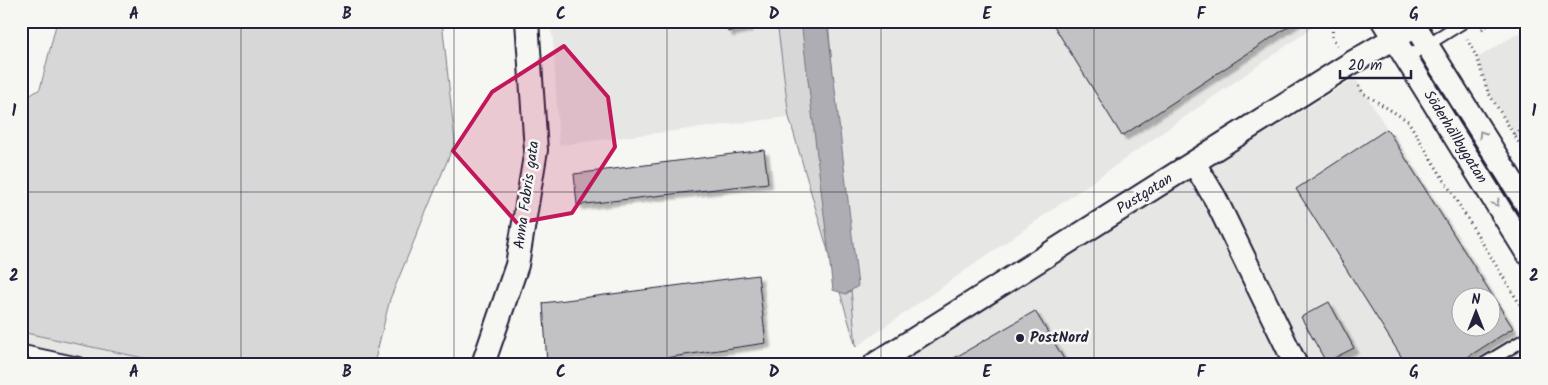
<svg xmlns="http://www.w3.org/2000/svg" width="1548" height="385" viewBox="0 0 1548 385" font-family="Kalam,sans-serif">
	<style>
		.built { fill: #e6e6e4; fill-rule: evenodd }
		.green { fill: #d7d7d7; stroke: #7c7c89 }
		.water { fill: #adadb3; stroke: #757583 }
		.building { fill: #c2c2c4; stroke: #22223b; fill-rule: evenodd; filter: url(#shadow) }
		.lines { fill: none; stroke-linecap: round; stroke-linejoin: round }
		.lane-casing { stroke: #22223b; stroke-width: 15 }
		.street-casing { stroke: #22223b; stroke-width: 26 }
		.path { stroke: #22223b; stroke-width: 3; stroke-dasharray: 1 4; stroke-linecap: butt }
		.lane { stroke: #f6f6f2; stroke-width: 11 }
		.street { stroke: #f6f6f2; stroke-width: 22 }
		.oneway { stroke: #9797a0 }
		.marked { fill: #c2185b; fill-opacity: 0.2; stroke: #c2185b; stroke-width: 4; stroke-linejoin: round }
		.grid { fill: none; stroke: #22223b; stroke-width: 1; stroke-opacity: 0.55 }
		.poi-dot { fill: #22223b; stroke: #f6f6f2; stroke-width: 2 }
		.labels { text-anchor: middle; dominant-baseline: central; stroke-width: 5; stroke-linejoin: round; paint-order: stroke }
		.street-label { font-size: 15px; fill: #22223b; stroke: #f6f6f2 }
		.poi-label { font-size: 15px; font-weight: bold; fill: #22223b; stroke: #f6f6f2; text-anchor: start }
		.neatline { fill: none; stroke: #22223b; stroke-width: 2 }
		.grid-label { font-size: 16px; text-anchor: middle; font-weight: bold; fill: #22223b }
	</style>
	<defs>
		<filter id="shadow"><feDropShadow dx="4.5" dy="4.5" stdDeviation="1" flood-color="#0004"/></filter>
	</defs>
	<rect width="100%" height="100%" fill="#f6f6f2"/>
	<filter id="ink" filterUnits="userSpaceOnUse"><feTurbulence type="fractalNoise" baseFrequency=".02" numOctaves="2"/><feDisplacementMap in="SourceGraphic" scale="10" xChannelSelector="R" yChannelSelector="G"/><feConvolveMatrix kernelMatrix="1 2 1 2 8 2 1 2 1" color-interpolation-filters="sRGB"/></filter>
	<g filter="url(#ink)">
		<path class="built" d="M549,21H777L789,117L559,145L553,39Z
			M828,21H1322L856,347Z
			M1527,28V155L1488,92L1477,58Z
			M1355,78L1527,350V364H892ZM1460,298H1490V328H1460Z
			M21,332L172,364H21Z"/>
		<path class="green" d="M57,21H442L455,142L390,299L374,364H172L21,332V101L40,89Z
			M777,21H828L856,347L789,117Z"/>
		<path class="water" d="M801,21H827L858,286L846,294L833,290Z"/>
		<path class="building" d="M726,21H747L748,27L728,32Z
			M1051,21H1297L1122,136Z
			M1387,129L1513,328L1457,364H1406L1296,189ZM1460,298H1490V328H1460Z
			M764,150L768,183L577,205L574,174Z
			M758,275L766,343L624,364H547L543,303Z
			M1329,302L1354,348L1326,362L1301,317Z
			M1035,311L1067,364H944Z"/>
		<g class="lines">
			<defs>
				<path id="lane" d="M1406,58L1465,21
					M21,351L81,364
					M1484,364L1527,338"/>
				<path id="street" d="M1383,21L1527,253
					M1412,21L1527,205
					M1194,163L1215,198L1295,363
					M483,364L517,265L536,150L527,21
					M875,364L1348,65L1415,26"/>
			</defs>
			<use href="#lane" class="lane-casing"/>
			<use href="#street" class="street-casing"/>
			<path class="path" d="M1333,21L1332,37L1337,45
				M1522,21L1523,24L1527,22
				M1482,29L1494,21
				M1467,39L1477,58L1488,92L1527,156
				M1359,86L1363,93L1408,121L1527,316
				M1514,134L1527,126"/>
			<use href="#lane" class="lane"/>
			<use href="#street" class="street"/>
		</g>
		<defs><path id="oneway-chevron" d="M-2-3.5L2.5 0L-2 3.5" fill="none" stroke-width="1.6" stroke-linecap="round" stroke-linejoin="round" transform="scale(1.25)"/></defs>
		<g class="oneway">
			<use href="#oneway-chevron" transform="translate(1482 134) rotate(-122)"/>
			<use href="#oneway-chevron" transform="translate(1496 203) rotate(58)"/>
		</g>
	</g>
	<path class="marked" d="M564,46L608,97L615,147L572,213L517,223L453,151L492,92Z"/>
	<path class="grid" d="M241,21V364M454,21V364M667,21V364M881,21V364M1094,21V364M1307,21V364M21,192H1527"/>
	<circle class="poi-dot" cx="1020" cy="338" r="5"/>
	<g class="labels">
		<g class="street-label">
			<text transform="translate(1455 137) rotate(58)">Söderhällbygatan</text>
			<text transform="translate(1145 194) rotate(-32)">Pustgatan</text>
			<text transform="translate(527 195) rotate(-82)">Anna Fabris gata</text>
		</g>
		<g class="poi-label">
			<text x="1030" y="338">PostNord</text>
		</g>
	</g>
	<rect width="1548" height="385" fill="none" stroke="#f6f6f2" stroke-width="55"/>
	<g transform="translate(1476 312)"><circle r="24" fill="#f6f6f2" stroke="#a1a1a9"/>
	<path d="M0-4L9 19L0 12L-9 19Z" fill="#22223b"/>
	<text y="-8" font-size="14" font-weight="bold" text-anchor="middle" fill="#22223b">N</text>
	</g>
	<path d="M1340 70v8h71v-8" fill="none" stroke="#22223b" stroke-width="2.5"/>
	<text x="1348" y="70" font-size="15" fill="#22223b" stroke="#f6f6f2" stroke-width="4" paint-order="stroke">20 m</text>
	<rect x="28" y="28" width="1492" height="330" class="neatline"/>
	<g class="grid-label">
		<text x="134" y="19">A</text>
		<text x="347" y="19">B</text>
		<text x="561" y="19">C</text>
		<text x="774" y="19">D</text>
		<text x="987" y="19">E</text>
		<text x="1201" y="19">F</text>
		<text x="1414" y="19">G</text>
		<text x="14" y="116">1</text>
		<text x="1534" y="116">1</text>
		<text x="14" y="281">2</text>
		<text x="1534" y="281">2</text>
		<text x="134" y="377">A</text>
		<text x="347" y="377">B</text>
		<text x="561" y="377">C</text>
		<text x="774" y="377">D</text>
		<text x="987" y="377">E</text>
		<text x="1201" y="377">F</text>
		<text x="1414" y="377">G</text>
	</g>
</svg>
